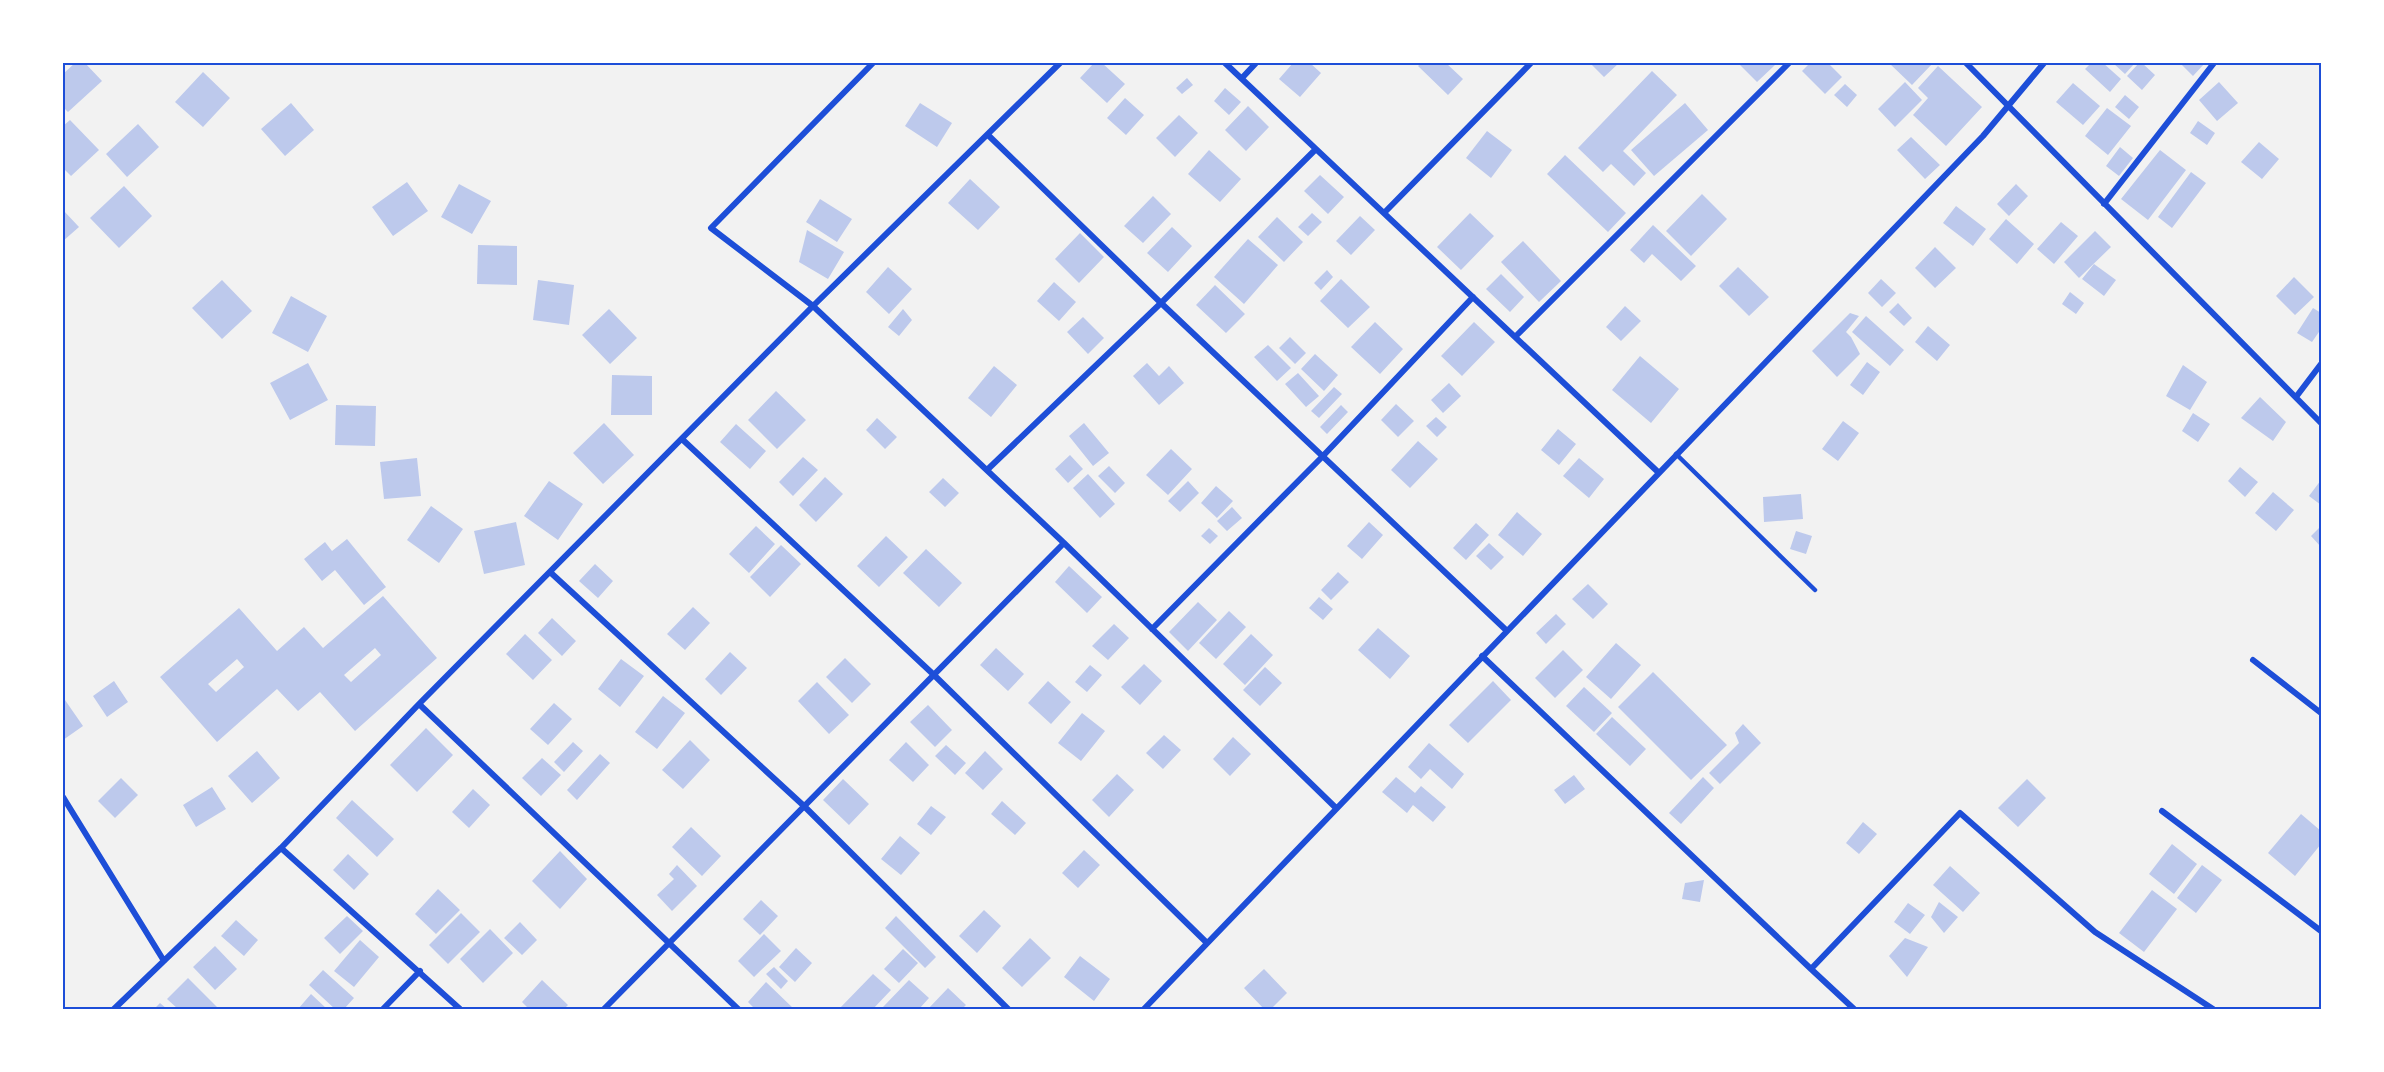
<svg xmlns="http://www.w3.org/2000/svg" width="2384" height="1072" viewBox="0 0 2384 1072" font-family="Signika,sans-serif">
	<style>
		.building { fill: #bdc9ec; fill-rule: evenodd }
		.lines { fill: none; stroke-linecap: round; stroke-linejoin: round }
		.service { stroke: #1d4ed8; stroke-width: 4.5 }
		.minor { stroke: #1d4ed8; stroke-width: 6 }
		.neatline { fill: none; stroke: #1d4ed8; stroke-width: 2 }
	</style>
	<rect width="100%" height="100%" fill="#f2f2f2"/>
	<path class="building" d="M75,63H85L102,81L68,112L63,107V74Z
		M1094,63H1102L1125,84L1107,103L1080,78Z
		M1293,63H1310L1321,73L1300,97L1279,79Z
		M1421,63H1446L1463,79L1448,95L1418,66Z
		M1590,63H1619L1604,77Z
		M1738,63H1773L1775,65L1757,82Z
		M1810,63H1828L1842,77L1825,94L1802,71Z
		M1889,63H1933L1912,85Z
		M2091,63H2103L2121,79L2110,92L2085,69Z
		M2113,63H2135L2125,74Z
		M2139,63H2142L2155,75L2142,90L2127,76Z
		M2180,63H2205L2193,76Z
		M1938,66L1982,107L1946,146L1913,115L1928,98L1918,88Z
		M1652,71L1677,95L1623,151L1646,173L1634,186L1611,164L1603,172L1578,148Z
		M203,72L230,98L203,127L175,102Z
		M1187,78L1193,85L1182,94L1176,88Z
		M1905,82L1922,100L1895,127L1878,109Z
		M2219,82L2238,103L2217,121L2199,100Z
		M2073,83L2100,106L2083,125L2056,102Z
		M1845,84L1857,95L1847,107L1834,95Z
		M1225,88L1241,102L1229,115L1214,101Z
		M2125,95L2139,107L2129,119L2115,107Z
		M1125,98L1144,115L1126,135L1107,118Z
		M291,103L314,130L285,156L261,129Z
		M920,103L952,123L937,147L905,126Z
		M1685,103L1708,130L1654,176L1631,150Z
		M1248,106L1269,127L1246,151L1225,130Z
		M2107,108L2131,126L2108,155L2085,136Z
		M1179,115L1198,133L1175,157L1156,138Z
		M70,120L99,150L71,176L63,168V126Z
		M2198,121L2215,133L2207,145L2190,133Z
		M138,124L159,147L127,177L106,154Z
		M1487,131L1512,150L1491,178L1466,158Z
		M1911,137L1940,165L1925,179L1897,150Z
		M2259,142L2279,159L2262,179L2241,162Z
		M2120,147L2133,158L2119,176L2106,166Z
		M1209,150L1241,179L1220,202L1188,174Z
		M2160,150L2186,170L2148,220L2121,199Z
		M1565,155L1626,213L1608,232L1547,174Z
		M2191,172L2206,183L2172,228L2158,217Z
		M1320,175L1344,197L1328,214L1304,191Z
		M970,179L1000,207L978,230L948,203Z
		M407,182L428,211L393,236L372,207Z
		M459,184L491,201L472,234L441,217Z
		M2016,184L2028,196L2009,216L1997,204Z
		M124,186L152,216L119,248L90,218Z
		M1702,194L1727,219L1691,256L1666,231Z
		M1153,196L1171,214L1143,243L1124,226Z
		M820,199L852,219L837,242L806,222Z
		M1956,206L1986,229L1973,246L1943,223Z
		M63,210L79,227L63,241Z
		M1312,213L1322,222L1308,236L1298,227Z
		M1470,213L1494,236L1461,270L1437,247Z
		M1360,216L1375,230L1351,255L1336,241Z
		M1277,217L1303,242L1284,262L1258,237Z
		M2006,219L2034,244L2017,264L1989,239Z
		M2061,222L2078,236L2054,264L2037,249Z
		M1653,225L1696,266L1681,281L1652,254L1644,263L1630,250Z
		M1172,227L1192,246L1168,272L1147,253Z
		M807,230L844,252L828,279L799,262Z
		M2095,231L2111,247L2079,278L2064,262Z
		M1080,233L1104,257L1079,283L1055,259Z
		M1248,239L1278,265L1244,304L1214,277Z
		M1523,241L1561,281L1539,302L1501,262Z
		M478,245L517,246V285L477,284Z
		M1935,247L1956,268L1935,288L1915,268Z
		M2094,264L2116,280L2104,296L2082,279Z
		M888,267L912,289L889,314L866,292Z
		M1738,267L1769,297L1749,316L1719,286Z
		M1327,270L1333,277L1321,290L1314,283Z
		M1501,274L1524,297L1510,312L1486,289Z
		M2294,277L2314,297L2295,315L2276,296Z
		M1341,279L1370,307L1348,328L1320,301Z
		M1881,279L1896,293L1882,307L1868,293Z
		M222,280L252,311L222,339L192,308Z
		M538,280L574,285L569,325L533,320Z
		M1054,282L1076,302L1059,321L1037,301Z
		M1215,285L1245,314L1226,333L1196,305Z
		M2070,292L2084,303L2076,314L2062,304Z
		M291,296L327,316L308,352L272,333Z
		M1898,303L1912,318L1904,326L1889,312Z
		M1625,306L1641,321L1621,341L1606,327Z
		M2313,308L2321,313V329L2312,342L2297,333Z
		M609,309L637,338L610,364L582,335Z
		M903,309L912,320L899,336L888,327Z
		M1850,313L1859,316L1846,332L1851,337L1860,354L1837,377L1812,351Z
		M1866,316L1904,350L1890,366L1852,332Z
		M1083,317L1104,338L1088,354L1067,332Z
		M1375,322L1403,349L1380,374L1351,347Z
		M1474,322L1495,342L1462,376L1441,356Z
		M1928,326L1950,345L1937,361L1915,342Z
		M1290,337L1306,353L1295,364L1279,348Z
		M1268,345L1291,368L1277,381L1254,357Z
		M1315,354L1338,375L1324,391L1301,369Z
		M1640,356L1679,389L1651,423L1612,390Z
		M1867,362L1880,372L1863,395L1850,385Z
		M308,363L328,400L290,420L270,383Z
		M1147,363L1159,376L1169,366L1184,383L1159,405L1133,376Z
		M2183,365L2207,382L2190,410L2166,396Z
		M994,366L1017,385L991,417L968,398Z
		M1298,373L1319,396L1306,407L1285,384Z
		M612,375L652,376V415H611Z
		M1449,383L1461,396L1443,413L1431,400Z
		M1334,387L1342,394L1319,418L1311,411Z
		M776,391L806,420L777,449L748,420Z
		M2260,397L2286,422L2273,441L2241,418Z
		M1396,404L1414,421L1398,437L1381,420Z
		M336,405L376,406L375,446L335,445Z
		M1341,405L1348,412L1327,434L1320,427Z
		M2193,413L2210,424L2198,442L2182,431Z
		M1436,417L1447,427L1437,437L1426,426Z
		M877,418L897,437L885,449L866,430Z
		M1843,421L1859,433L1838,461L1822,449Z
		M604,423L634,455L603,484L573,453Z
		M1084,423L1109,453L1093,466L1069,436Z
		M736,424L766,451L750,469L720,442Z
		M1558,429L1576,444L1559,465L1541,450Z
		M1418,441L1438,459L1410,488L1391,470Z
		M1171,449L1192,469L1168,495L1146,475Z
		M1070,455L1083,469L1068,483L1055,469Z
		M803,457L818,470L793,496L779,482Z
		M417,458L421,496L384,499L380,462Z
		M1579,458L1604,479L1589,498L1563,476Z
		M1109,466L1125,483L1115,493L1098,476Z
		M2240,467L2258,482L2245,497L2228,481Z
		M1088,474L1115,504L1100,518L1073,488Z
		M825,477L843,494L816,522L799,505Z
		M943,478L959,493L945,507L929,492Z
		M2321,480V505L2309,496Z
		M549,481L583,504L558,540L524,516Z
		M1188,481L1199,493L1180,512L1168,501Z
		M1216,486L1233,501L1217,518L1201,503Z
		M2273,492L2294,510L2276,531L2255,513Z
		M1801,494L1803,519L1764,522L1763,497Z
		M431,506L463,529L439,563L407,540Z
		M1232,507L1242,518L1227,531L1217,521Z
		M1517,512L1542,534L1523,556L1498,535Z
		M516,522L525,565L484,574L474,531Z
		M1369,522L1383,535L1362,559L1347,546Z
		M1476,523L1489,535L1466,560L1453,548Z
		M756,526L775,544L749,573L729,554Z
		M2321,526V547L2311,536Z
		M1209,528L1218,536L1210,544L1201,536Z
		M1796,531L1812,536L1806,554L1790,549Z
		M886,536L908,557L879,587L857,566Z
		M347,539L386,587L364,605L335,570L322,581L304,559L325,542L332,551Z
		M1489,543L1504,557L1491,570L1476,556Z
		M781,545L801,564L770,597L750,577Z
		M926,549L962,583L939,607L903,573Z
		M595,564L613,581L598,598L579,581Z
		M1069,566L1102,597L1087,613L1055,582Z
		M1338,572L1349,582L1331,600L1321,590Z
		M1588,584L1608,604L1593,619L1572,599Z
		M383,596L437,658L355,731L320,692L298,711L277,689L217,742L160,677L239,608L277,651L304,627L323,648ZM375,648L381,655L351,682L344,675ZM237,659L244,667L216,692L208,684Z
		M1319,597L1333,609L1323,620L1309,608Z
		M1198,602L1217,620L1188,651L1169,632Z
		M693,607L710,623L685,650L667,634Z
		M1229,611L1246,627L1216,659L1199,643Z
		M1556,614L1566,624L1546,644L1536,633Z
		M552,618L576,641L562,656L538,633Z
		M1114,624L1129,638L1108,660L1092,646Z
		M1378,628L1410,656L1390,679L1358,650Z
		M525,634L552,660L533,680L506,654Z
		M1251,634L1273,655L1245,685L1223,664Z
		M1616,643L1641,665L1611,699L1586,677Z
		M996,648L1024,674L1008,691L980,665Z
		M1563,650L1583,670L1555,698L1535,678Z
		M730,652L747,668L721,695L705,679Z
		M845,658L871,684L852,703L826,677Z
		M621,659L644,676L620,707L598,689Z
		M1144,664L1162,681L1140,705L1121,687Z
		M1090,665L1102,675L1087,692L1075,682Z
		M1265,667L1282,683L1260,706L1243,690Z
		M1653,672L1727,745L1691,780L1618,707Z
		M114,681L128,702L107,717L93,696Z
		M1048,681L1071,702L1051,724L1028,703Z
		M1493,681L1511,700L1468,743L1449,725Z
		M817,682L849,715L829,734L798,701Z
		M1584,687L1612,713L1594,732L1566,706Z
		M663,696L685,713L657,749L635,732Z
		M65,700L83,726L63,740V701Z
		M554,703L572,719L548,745L530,729Z
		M928,705L952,730L935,747L910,722Z
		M1082,713L1105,731L1081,761L1058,743Z
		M1612,717L1646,749L1630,766L1596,734Z
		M1743,724L1761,743L1720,784L1709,773L1739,743L1735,733Z
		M426,728L453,755L417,792L390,765Z
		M1164,735L1181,750L1163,769L1146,753Z
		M1233,737L1251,754L1230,776L1213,759Z
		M690,740L710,760L683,789L662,770Z
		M573,742L583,751L564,772L554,762Z
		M906,742L929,765L913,782L889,760Z
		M1429,743L1464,774L1452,789L1430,769L1421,779L1408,767Z
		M946,745L966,763L955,775L935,756Z
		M257,751L280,778L252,803L228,776Z
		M985,751L1003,769L983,790L965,773Z
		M600,754L610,763L577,800L567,790Z
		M542,758L561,775L541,796L522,778Z
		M1117,774L1134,790L1109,817L1092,800Z
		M1574,775L1585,789L1565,804L1554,790Z
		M1396,777L1415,793L1421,786L1446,807L1433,822L1413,805L1407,813L1382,792Z
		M1703,777L1714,788L1681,824L1669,813Z
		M121,778L138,795L115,818L98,801Z
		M843,779L869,804L849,825L823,800Z
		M2027,779L2046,798L2018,827L1998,808Z
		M212,787L226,809L196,827L183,805Z
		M473,789L490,805L469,828L452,812Z
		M352,800L394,839L377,857L336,818Z
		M1002,801L1026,823L1015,835L991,814Z
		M931,806L946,817L931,835L917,824Z
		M2301,814L2321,831V844L2295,876L2268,853Z
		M1863,822L1877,834L1859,854L1846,843Z
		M691,827L721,856L702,876L672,847Z
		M900,836L920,853L901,875L881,859Z
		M2172,844L2197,864L2174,894L2149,874Z
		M1084,850L1100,865L1078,888L1062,873Z
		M560,851L587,879L560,909L532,881Z
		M348,854L369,874L354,890L333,870Z
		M677,865L697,886L672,911L657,895L674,879L669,874Z
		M2202,865L2222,880L2196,913L2177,898Z
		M1950,866L1980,893L1963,912L1933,885Z
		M1704,880L1700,902L1682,899L1685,883Z
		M438,889L460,910L436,934L415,914Z
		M2152,890L2177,909L2144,952L2119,933Z
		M761,900L778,916L760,935L743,919Z
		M1939,902L1958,917L1944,933L1931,917Z
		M1908,903L1925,915L1910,934L1894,922Z
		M984,910L1001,926L977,953L959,936Z
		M461,913L480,932L448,964L429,945Z
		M347,916L363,931L340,954L324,938Z
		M896,916L936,957L925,968L885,928Z
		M236,920L258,940L244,956L221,936Z
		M520,922L537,940L522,955L504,938Z
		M490,929L513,953L483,983L460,959Z
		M764,934L781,951L754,977L738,961Z
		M1030,938L1051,958L1022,987L1002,968Z
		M1905,938L1928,947L1907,977L1889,956Z
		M360,940L379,957L354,987L334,971Z
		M215,946L237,969L215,990L193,967Z
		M796,948L812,963L795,982L779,967Z
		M903,949L918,963L899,983L884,969Z
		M1080,956L1110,979L1094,1001L1064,977Z
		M774,967L788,981L781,989L766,974Z
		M1264,969L1287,993L1271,1009H1264L1244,988Z
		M323,970L354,998L344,1009H335L309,985Z
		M873,974L891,990L873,1009H839Z
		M188,978L219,1009H178L167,999Z
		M542,980L568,1005L564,1009H529L522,1002Z
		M909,980L929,998L919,1009H885L883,1007Z
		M766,982L794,1009H755L748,1002Z
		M948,988L966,1005L962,1009H928Z
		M311,994L327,1009H298Z
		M160,1003L167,1009H154Z"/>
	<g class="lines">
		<path class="service" d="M1676,454L1815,590"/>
		<path class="minor" d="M873,63L711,228L813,306L1064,543L1336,808
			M1225,63L1658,472
			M1966,63L2321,423
			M1242,78L1256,63
			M988,135L1161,303L1506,630
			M2104,204L2214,63
			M1384,213L1531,63
			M1515,337L1789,63
			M2296,397L2321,364
			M683,440L934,675L1207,943
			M987,470L1161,303L1316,149
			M550,572L804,806L1008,1009
			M1152,629L1322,457L1473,297
			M1482,656L1811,969L1960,813L2095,932L2213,1009
			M2253,660L2321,713
			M419,704L738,1009
			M63,797L164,961
			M2162,811L2321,931
			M281,848L460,1009
			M1811,969L1854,1009
			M114,1009L281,848L419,704L813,306L1060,63
			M383,1009L420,971
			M604,1009L1064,543
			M1144,1009L1983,136L2044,63"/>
	</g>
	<rect width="2384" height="1072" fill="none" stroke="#ffffff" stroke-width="129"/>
	<rect x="64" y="64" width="2256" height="944" class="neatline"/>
</svg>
